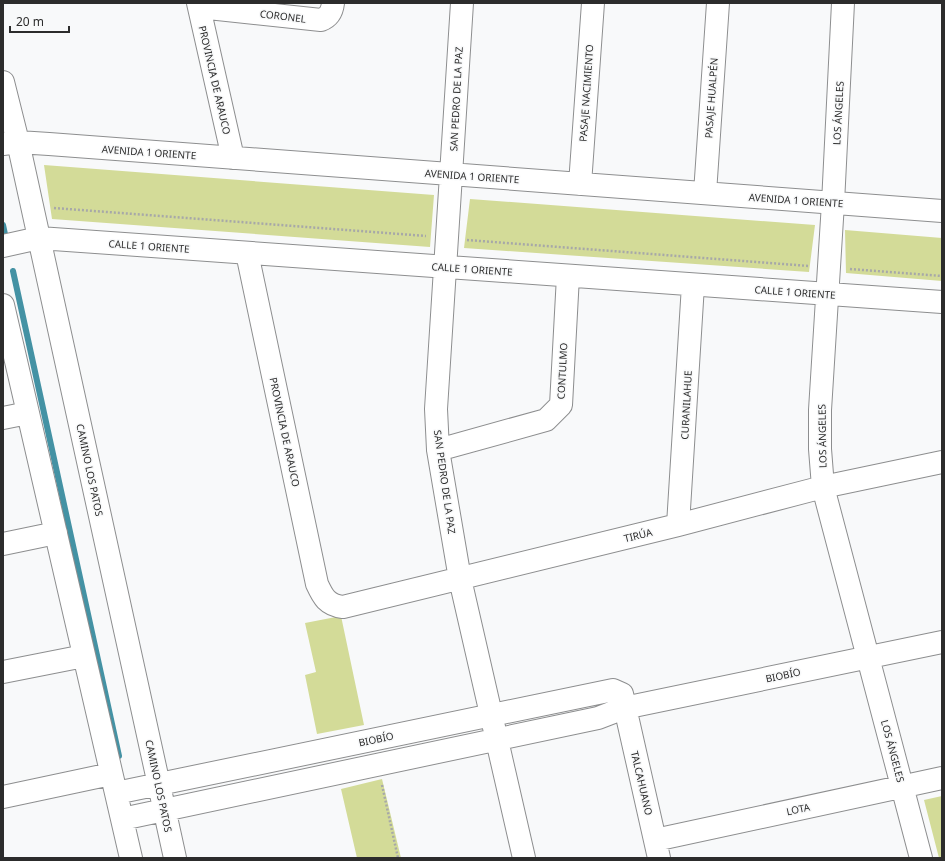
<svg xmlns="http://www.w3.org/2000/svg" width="945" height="861" viewBox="0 0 945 861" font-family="'Noto Sans',sans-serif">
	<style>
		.green { fill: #d3db98 }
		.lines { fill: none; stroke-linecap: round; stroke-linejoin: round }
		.stream { stroke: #4492a4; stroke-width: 6 }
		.minor-casing { stroke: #8d8e8f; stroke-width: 24 }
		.path { stroke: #a7a8a8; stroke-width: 2.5; stroke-dasharray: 2 2; stroke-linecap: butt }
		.minor { stroke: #fff; stroke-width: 22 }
		.labels { text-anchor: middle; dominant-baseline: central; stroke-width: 3; stroke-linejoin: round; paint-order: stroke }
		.street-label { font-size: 10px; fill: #2c2c2c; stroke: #f8f9fa }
	</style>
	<rect width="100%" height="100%" fill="#f8f9fa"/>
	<path class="green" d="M44,165L434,195L430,247L52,219Z
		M470,199L815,225L809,272L464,248Z
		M845,230L942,238V281L846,273Z
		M341,616L364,725L317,734L305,675L316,672L305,623Z
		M382,779L401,858H357L341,789Z
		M942,796V858H939L924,800Z"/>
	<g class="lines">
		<path class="stream" d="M3,225L6,239
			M13,271L119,756"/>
		<defs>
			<path id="minor" d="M198,3L233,158
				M462,3L436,409L438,450L460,579L524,858
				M843,3L833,203L820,410V449L823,487L921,858
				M199,7L321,20C329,17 332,12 333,3
				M3,82L18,142L175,858
				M3,144L18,142L49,144L942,211
				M580,184L593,3
				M705,193L718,3
				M3,246L39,238L942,302
				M247,253L317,584C323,597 327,605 343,607L678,525L823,487L942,462
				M3,305L131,858
				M3,418L28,413
				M438,450L546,420L561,405L568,276
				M678,525L693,285
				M3,544L56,533
				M3,672L84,656
				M116,793L613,690L622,694L659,858
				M3,797L111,774
				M122,819L598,718L624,708L942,642
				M655,840L942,778"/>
		</defs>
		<use href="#minor" class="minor-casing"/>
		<path class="path" d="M54,208L426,236
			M467,240L809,266
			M850,269L942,276
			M382,785L398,858"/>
		<use href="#minor" class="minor"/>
	</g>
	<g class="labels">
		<g class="street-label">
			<text transform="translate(283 16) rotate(7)">CORONEL</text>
			<text transform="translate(215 80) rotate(77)">PROVINCIA DE ARAUCO</text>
			<text transform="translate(586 93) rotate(-86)">PASAJE NACIMIENTO</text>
			<text transform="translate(711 98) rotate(-86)">PASAJE HUALPÉN</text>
			<text transform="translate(456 99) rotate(-87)">SAN PEDRO DE LA PAZ</text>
			<text transform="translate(838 113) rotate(-87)">LOS ÁNGELES</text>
			<text transform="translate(149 152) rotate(4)">AVENIDA 1 ORIENTE</text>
			<text transform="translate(472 176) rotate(4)">AVENIDA 1 ORIENTE</text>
			<text transform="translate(796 200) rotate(4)">AVENIDA 1 ORIENTE</text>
			<text transform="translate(149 246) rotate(4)">CALLE 1 ORIENTE</text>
			<text transform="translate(472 269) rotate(4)">CALLE 1 ORIENTE</text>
			<text transform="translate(795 292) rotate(4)">CALLE 1 ORIENTE</text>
			<text transform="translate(562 371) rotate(-87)">CONTULMO</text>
			<text transform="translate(686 405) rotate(-87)">CURANILAHUE</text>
			<text transform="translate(285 432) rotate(78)">PROVINCIA DE ARAUCO</text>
			<text transform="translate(822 436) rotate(-91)">LOS ÁNGELES</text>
			<text transform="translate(90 470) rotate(78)">CAMINO LOS PATOS</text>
			<text transform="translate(445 482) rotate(82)">SAN PEDRO DE LA PAZ</text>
			<text transform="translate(638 535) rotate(-14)">TIRÚA</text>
			<text transform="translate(783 675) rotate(-12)">BIOBÍO</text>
			<text transform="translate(376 739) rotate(-12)">BIOBÍO</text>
			<text transform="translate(893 751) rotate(75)">LOS ÁNGELES</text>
			<text transform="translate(642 783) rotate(77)">TALCAHUANO</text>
			<text transform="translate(159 786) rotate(78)">CAMINO LOS PATOS</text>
			<text transform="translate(798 809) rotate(-12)">LOTA</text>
		</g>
	</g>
	<rect width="945" height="861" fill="none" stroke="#2c2c2c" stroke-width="8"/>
	<path d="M10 26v6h59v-6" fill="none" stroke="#2c2c2c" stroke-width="2"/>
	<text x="16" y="26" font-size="12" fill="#2c2c2c" stroke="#f8f9fa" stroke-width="3" paint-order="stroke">20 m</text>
</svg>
